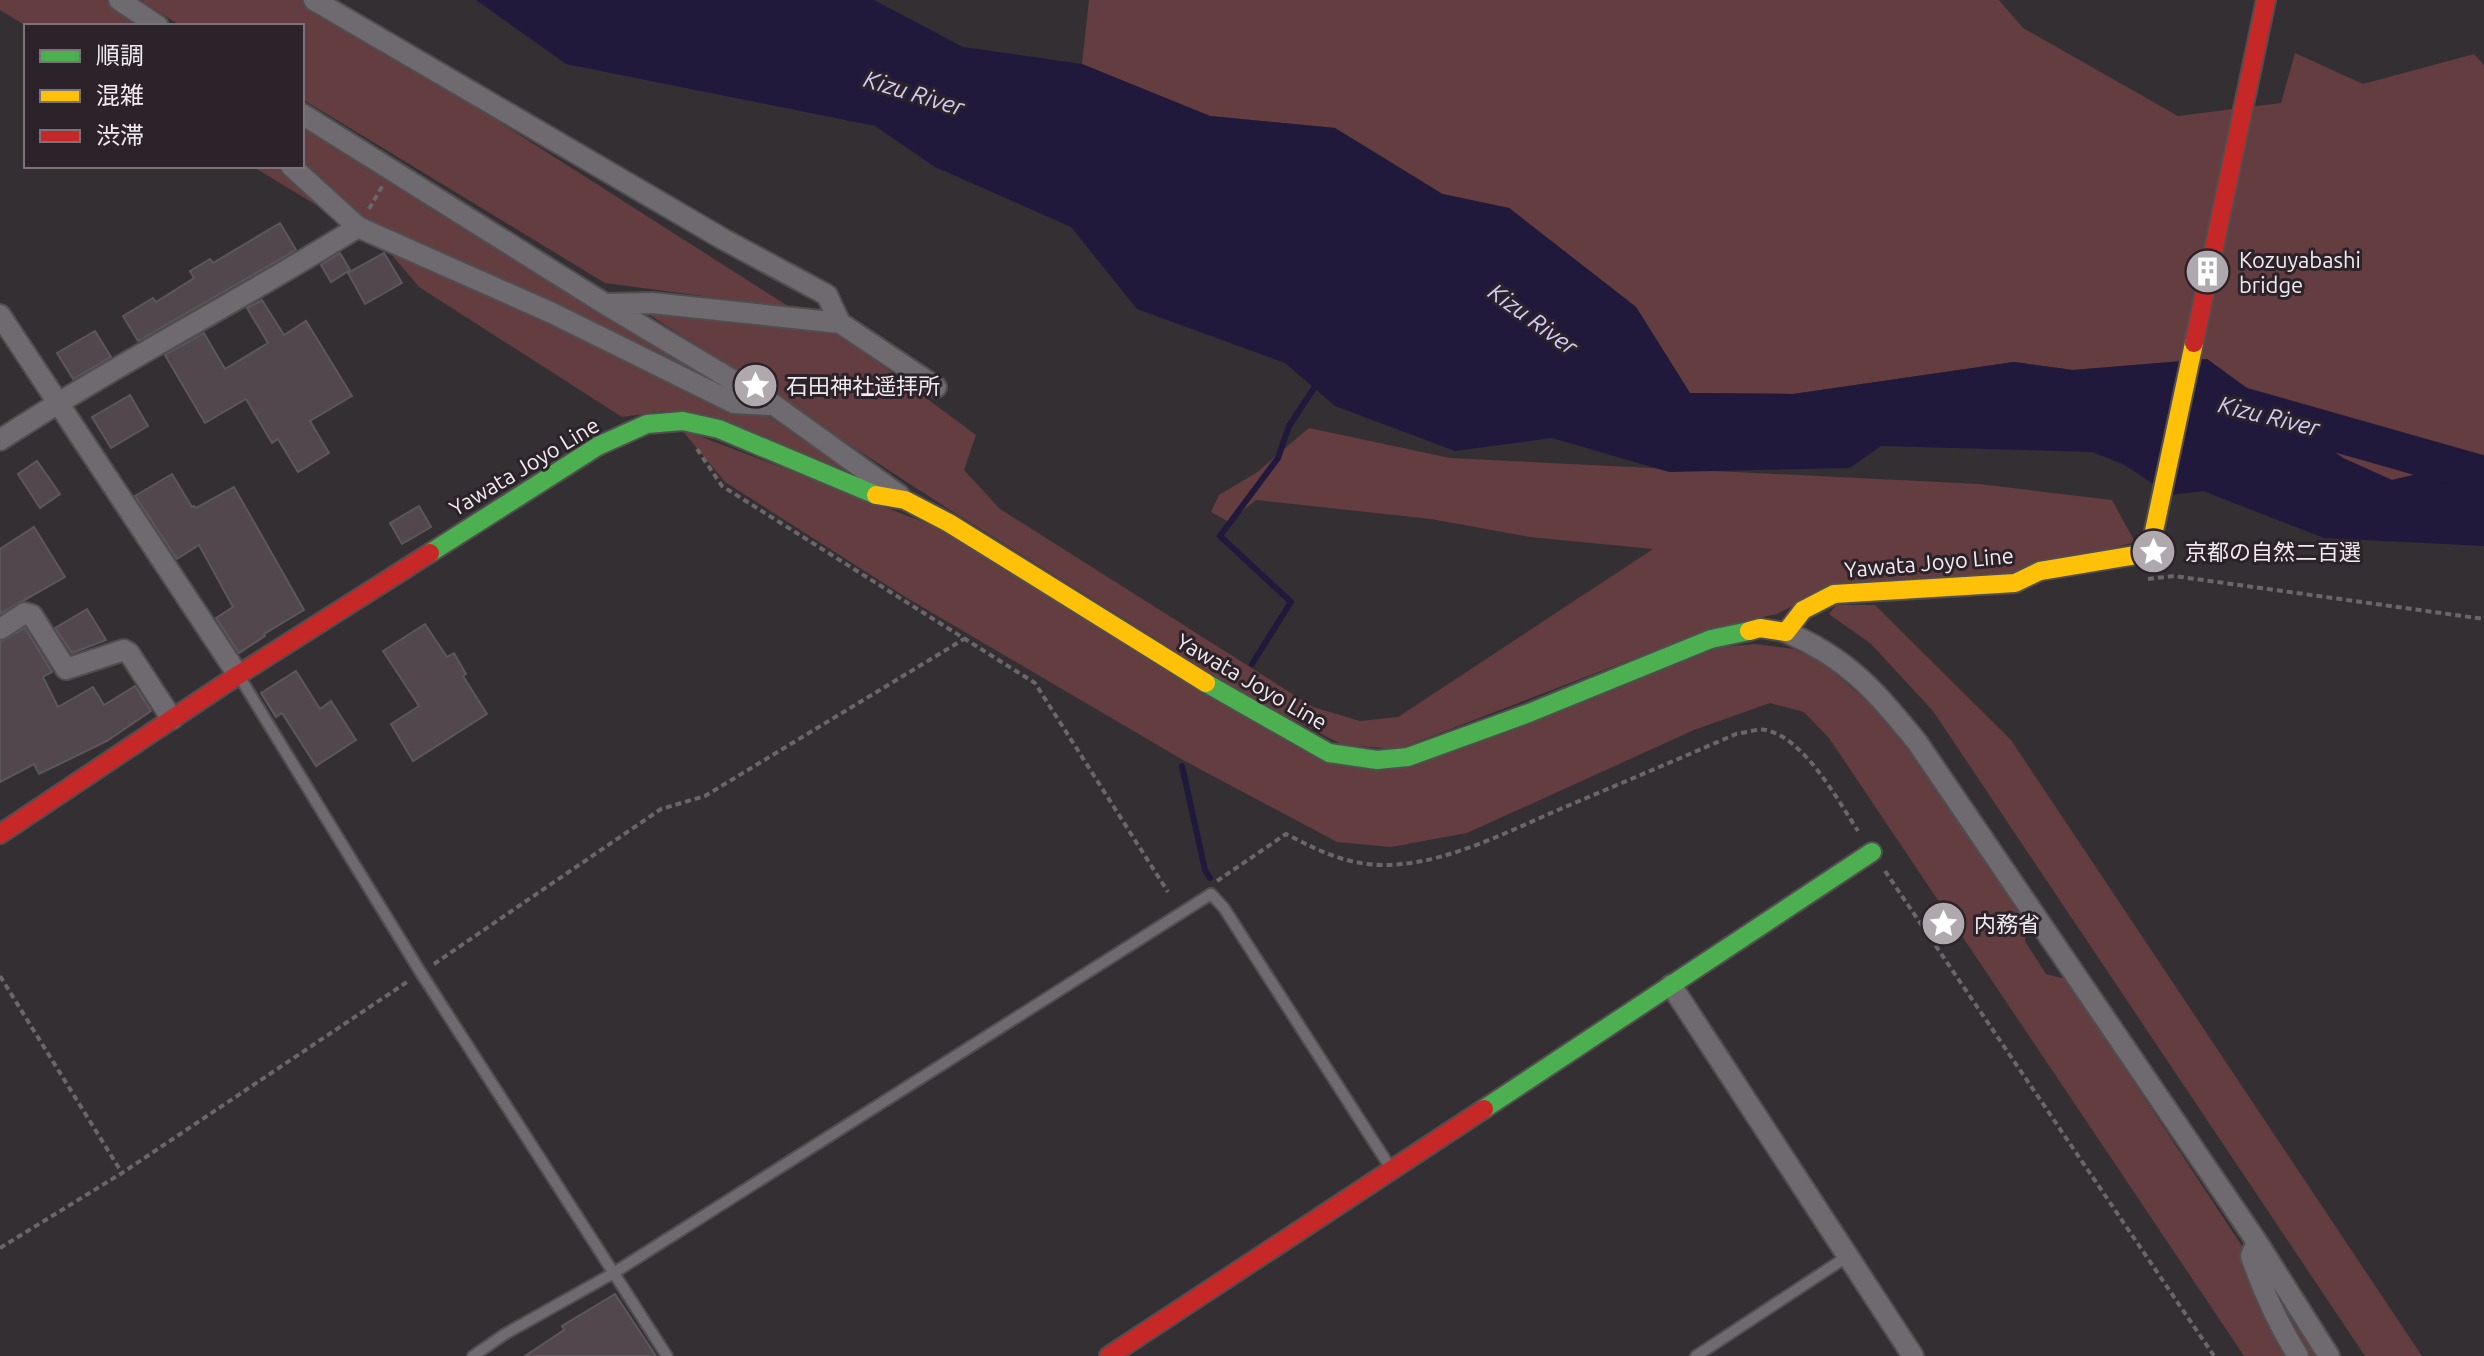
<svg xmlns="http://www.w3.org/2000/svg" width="2484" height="1356" viewBox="0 0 2484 1356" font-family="Ubuntu,'Noto Sans JP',sans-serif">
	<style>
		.green { fill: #633d3f }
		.water { fill: #21193c }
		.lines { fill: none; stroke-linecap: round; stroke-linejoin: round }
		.stream { stroke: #21193c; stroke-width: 6 }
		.river { stroke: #21193c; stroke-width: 38 }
		.building { fill: #51474d; stroke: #5c575a; stroke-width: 2 }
		.lane-casing { stroke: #514e50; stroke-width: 14 }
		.street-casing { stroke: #514e50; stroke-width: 24 }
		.fast-casing { stroke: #514e50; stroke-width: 22 }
		.slow-casing { stroke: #514e50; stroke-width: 22 }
		.jam-casing { stroke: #514e50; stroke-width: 22 }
		.path { stroke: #6a666a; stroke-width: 4; stroke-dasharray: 6 4; stroke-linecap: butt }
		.lane { stroke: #6e6a6f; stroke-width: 10 }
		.street { stroke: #6e6a6f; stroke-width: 20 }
		.fast { stroke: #4caf50; stroke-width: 18 }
		.slow { stroke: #ffc107; stroke-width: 18 }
		.jam { stroke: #c62828; stroke-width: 18 }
		.labels { text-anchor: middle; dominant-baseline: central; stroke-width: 6; stroke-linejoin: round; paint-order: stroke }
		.poi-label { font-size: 22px; fill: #f1ebf0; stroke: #2c232a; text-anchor: start }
		.street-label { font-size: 22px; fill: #f1ebf0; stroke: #2c232a }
		.water-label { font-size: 24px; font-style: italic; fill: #d0ccf7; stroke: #2c232a }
	</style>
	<rect width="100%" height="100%" fill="#342f33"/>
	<path class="green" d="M0,0H106L144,26H26L0,10Z
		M140,0H308L791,308L605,283L302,99V26H181Z
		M1089,0H1999L2023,28L2178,116L2281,103L2295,53L2363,84L2474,54L2484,65V468L2459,464L2392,480L2343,458L2207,359L2073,370L2014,362L1793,394L1690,393L1636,307L1509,208L1443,194L1335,128L1210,116L1082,64Z
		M302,126L726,388L861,478L665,411L622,417L419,287L361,219L302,164Z
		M252,166H282L344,222Z
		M639,308L841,335L976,435L964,470L1000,509L1313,707L1360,721L1398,717L1653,549L1530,537L1431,519L1256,500L1229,522L1211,512L1219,495L1256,473L1309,428L1450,458L1979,484L2112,500L2135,542L2010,578L1822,591L1777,614L1710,629L1399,749L1343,745L1244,694L950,510Z
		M681,429L947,531L1231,709L1391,767L1720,647L1756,644L1794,649L1826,665L1873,707L1909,751L2027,923L2025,941L2046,974L2066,979L2242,1246L2244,1268L2290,1356H2244L1829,738L1804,712L1770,703L1694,730L1467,833L1391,847L1337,842L1183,760L907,598L725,482Z
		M1836,605H1875L2011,740L2422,1356H2365L1933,711L1871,644L1829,614Z
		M2262,1263L2321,1356H2303Z"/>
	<path class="water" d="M476,0H874L963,47L1082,64L1210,116L1335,128L1442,194L1509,208L1636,307L1690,393L1793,394L2014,362L2073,370L2207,359L2343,458L2392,480L2460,464L2484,468V546L2324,538L2203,491L2170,495L2123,464L2092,452L1881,446L1850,468L1669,472L1552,438L1455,451L1335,406L1285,363L1137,309L1071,227L935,167L875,126L566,64Z"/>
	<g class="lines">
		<path class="stream" d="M1252,664L1291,602L1220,536L1278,458L1289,426L1314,388
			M1182,766L1205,870L1210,878"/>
		<path class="river" d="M2241,406L2484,475"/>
	</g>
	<path class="building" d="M280,223L296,250L138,341L123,316L153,298L156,302L194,278L190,271L210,259L213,263Z
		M340,253L350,270L331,282L321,265Z
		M384,253L402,283L365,304L348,273Z
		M262,300L284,335L306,321L352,396L310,421L329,453L298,472L278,439L272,443L246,399L205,423L165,355L204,333L225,369L268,343L247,308Z
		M95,331L111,357L73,379L57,353Z
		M130,395L148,426L111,448L92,417Z
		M37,461L60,494L40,508L18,474Z
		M172,474L192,507L194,506L196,508L234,487L304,610L264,634L265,636L239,653L216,618L233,607L199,545L177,559L135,496Z
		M419,506L431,527L402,544L390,523Z
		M34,527L65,577L0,614V549Z
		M87,609L106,640L72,653L55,628Z
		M425,624L447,657L454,653L466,674L463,676L487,714L413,761L391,724L419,706L383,651Z
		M25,628L52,672L43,677L58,707L93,687L104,705L135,686L151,711L107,741L39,774L34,764L0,782V642Z
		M296,671L320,709L331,701L356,740L316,766L282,713L276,717L261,693Z
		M615,1294L656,1356H525L564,1330L562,1326Z"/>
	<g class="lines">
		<defs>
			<path id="lane" d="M239,676L421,973L667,1356
				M473,1356L505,1334L612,1274L1211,894L1224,908L1390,1167
				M1696,1356L1848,1256"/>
			<path id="street" d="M119,0L158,26
				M314,0L723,239L827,295L840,323L936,387
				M302,114L605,304L774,405L899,495
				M291,166L358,227L552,313L734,403L768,405
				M605,304L652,303L840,323
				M0,315L238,675
				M0,440C116,364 240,301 358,227
				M0,629L25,613L32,615L66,669L124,650L129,653L172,719
				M1786,632C1848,658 1876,692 1917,742L2257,1242L2329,1356
				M1671,985L1913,1356
				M2257,1242L2251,1256C2263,1291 2278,1324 2298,1356"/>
			<path id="fast" d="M430,553L598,446L647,424L683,421L719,429L876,495
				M1206,683L1329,753L1377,760L1408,757L1529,713L1711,639L1749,631
				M1484,1109L1872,852"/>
			<path id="slow" d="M876,495L905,500L949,523L1206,683
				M1749,631L1760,628L1786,632L1803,610L1834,594L2015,583L2040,571L2136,555L2151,545L2194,343"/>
			<path id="jam" d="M2194,343L2266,0
				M0,834L238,675L430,553
				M1109,1356L1484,1109"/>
		</defs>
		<use href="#lane" class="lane-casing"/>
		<use href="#street" class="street-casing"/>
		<use href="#fast" class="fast-casing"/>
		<use href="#slow" class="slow-casing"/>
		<use href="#jam" class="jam-casing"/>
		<path class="path" d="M369,209L383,185
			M697,449L722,486L1035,683L1168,892
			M2148,579L2174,576L2484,619
			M1885,871L2214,1356
			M1217,881L1286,834C1325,854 1356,869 1401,864C1450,860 1506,833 1551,813C1612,787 1674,761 1736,734C1745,733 1758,728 1766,730C1805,739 1837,799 1858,831
			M434,964L661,809L705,796L964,639
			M0,976L122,1173
			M0,1248L122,1173L410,980"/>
		<use href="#lane" class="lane"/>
		<use href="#street" class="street"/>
		<use href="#fast" class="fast"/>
		<use href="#slow" class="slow"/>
		<use href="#jam" class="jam"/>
	</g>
	<defs>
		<symbol id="building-disc" viewBox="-11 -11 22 22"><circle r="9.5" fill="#afa9ae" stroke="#2c232a"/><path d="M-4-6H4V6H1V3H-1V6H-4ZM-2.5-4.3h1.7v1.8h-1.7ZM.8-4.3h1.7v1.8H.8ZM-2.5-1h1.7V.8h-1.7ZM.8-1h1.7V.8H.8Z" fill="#fff"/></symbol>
		<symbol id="sight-disc" viewBox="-11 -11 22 22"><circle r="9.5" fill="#afa9ae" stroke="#2c232a"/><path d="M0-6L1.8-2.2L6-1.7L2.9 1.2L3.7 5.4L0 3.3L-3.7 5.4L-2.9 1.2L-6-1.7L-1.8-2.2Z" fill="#fff"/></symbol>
	</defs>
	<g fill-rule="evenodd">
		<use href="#building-disc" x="2182" y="246" width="51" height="51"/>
		<use href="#sight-disc" x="730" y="360" width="51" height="51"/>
		<use href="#sight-disc" x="2128" y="526" width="51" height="51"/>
		<use href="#sight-disc" x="1918" y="898" width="51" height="51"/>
	</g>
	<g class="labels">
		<g class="poi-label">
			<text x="2239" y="259">Kozuyabashi<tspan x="2239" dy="25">bridge</tspan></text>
			<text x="786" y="385">石田神社遥拝所</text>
			<text x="2185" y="551">京都の自然二百選</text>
			<text x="1974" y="923">内務省</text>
		</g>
		<g class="street-label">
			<text transform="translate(524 466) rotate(-31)">Yawata Joyo Line</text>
			<text transform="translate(1929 562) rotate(-5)">Yawata Joyo Line</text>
			<text transform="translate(1252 681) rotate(30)">Yawata Joyo Line</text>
		</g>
		<g class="water-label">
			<text transform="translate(914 93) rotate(17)">Kizu River</text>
			<text transform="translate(1533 319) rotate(36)">Kizu River</text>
			<text transform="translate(2269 416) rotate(14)">Kizu River</text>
		</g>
	</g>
	<rect x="24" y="24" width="280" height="144" fill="#2c232a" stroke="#7b7379" stroke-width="2"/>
	<rect x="40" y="50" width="40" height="12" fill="#4caf50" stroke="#7b7379" stroke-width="2"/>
	<text x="96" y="64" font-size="24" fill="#f1ebf0">順調</text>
	<rect x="40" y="90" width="40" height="12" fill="#ffc107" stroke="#7b7379" stroke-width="2"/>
	<text x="96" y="104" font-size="24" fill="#f1ebf0">混雑</text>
	<rect x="40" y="130" width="40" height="12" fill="#c62828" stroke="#7b7379" stroke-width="2"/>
	<text x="96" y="144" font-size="24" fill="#f1ebf0">渋滞</text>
</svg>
